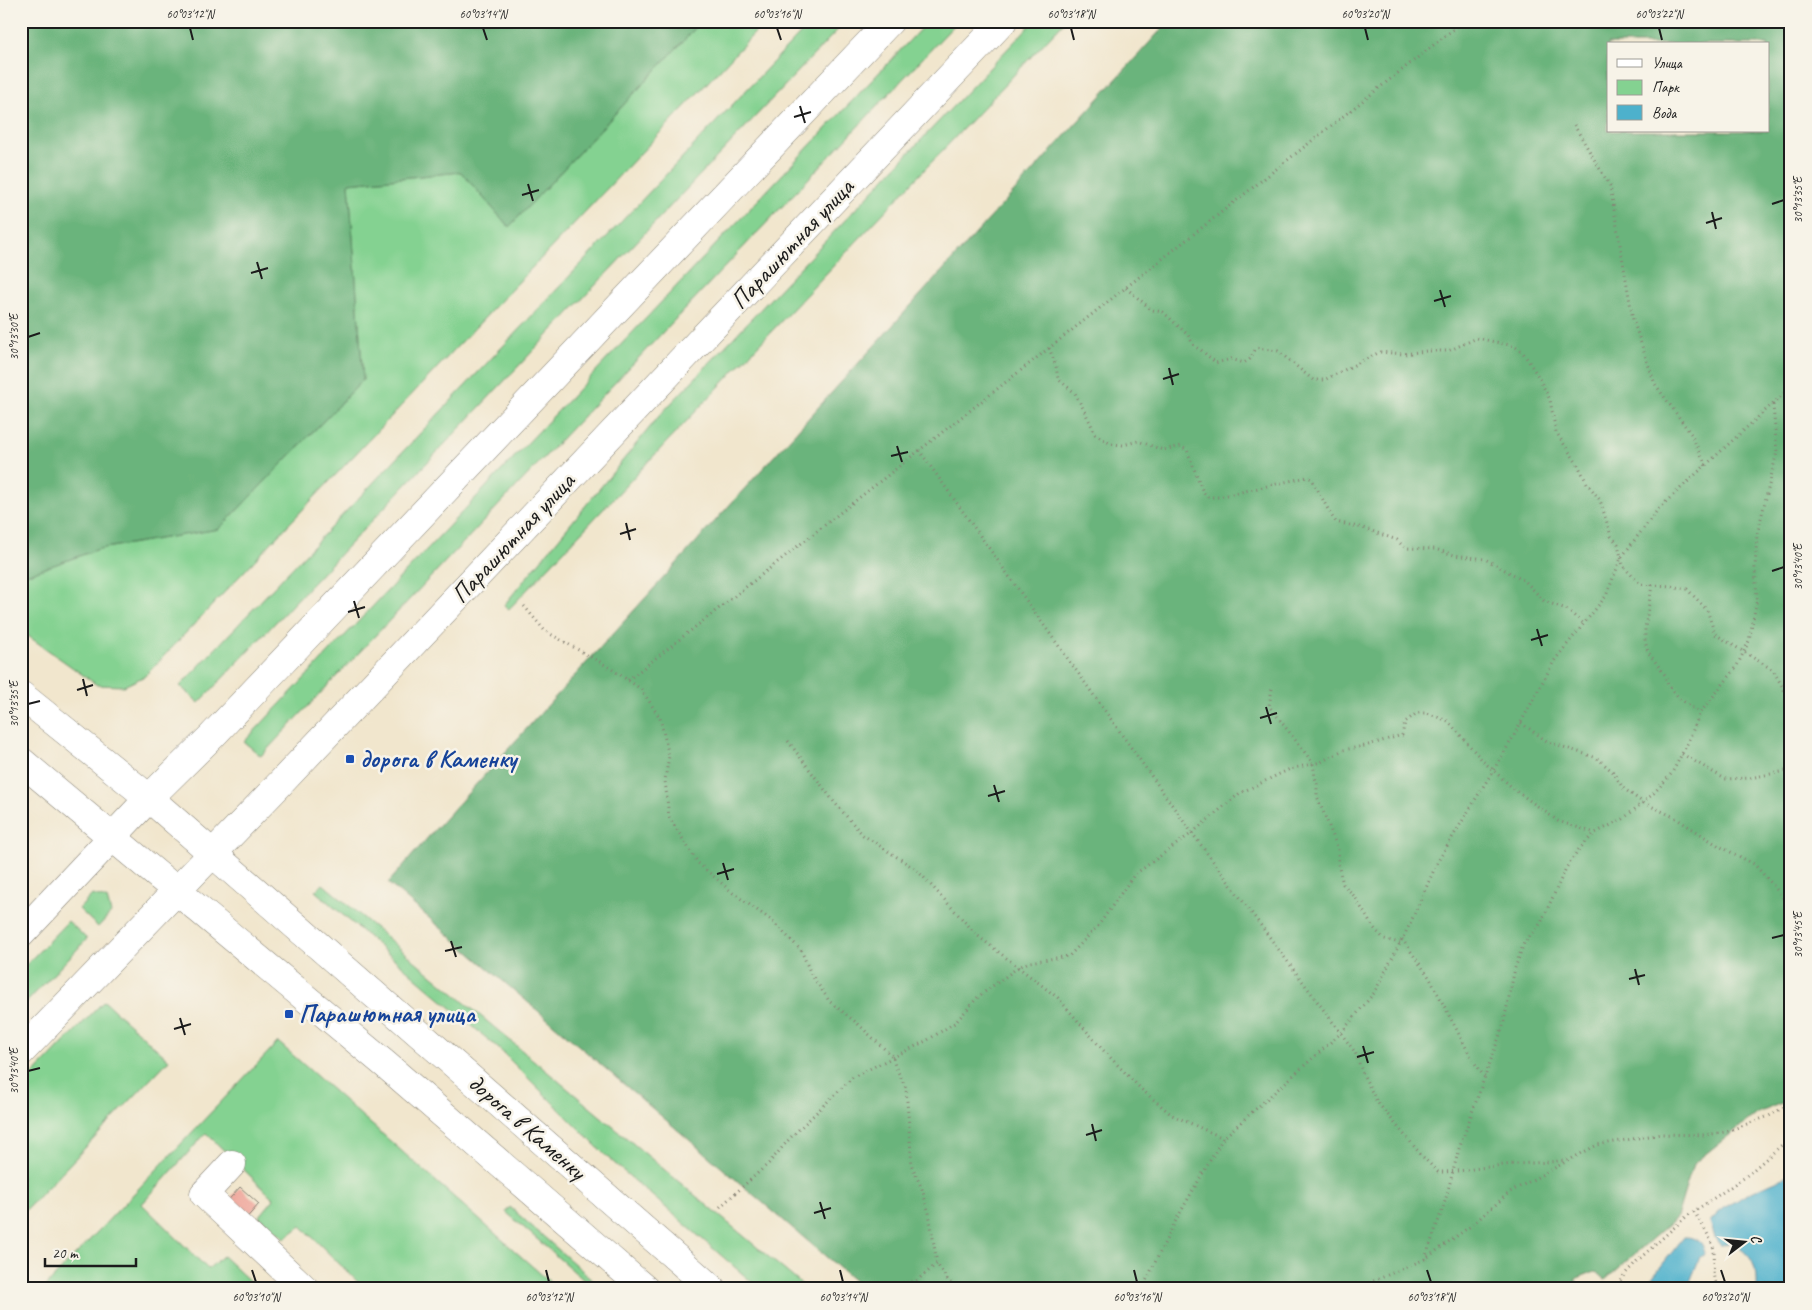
<svg xmlns="http://www.w3.org/2000/svg" width="1812" height="1310" viewBox="0 0 1812 1310" font-family="Caveat,sans-serif">
	<style>
		.green { fill: #84d291; stroke: #507756 }
		.forest { fill: #6bb47b; stroke: #44684c; fill-rule: evenodd }
		.water { fill: #4db1cc; stroke: #346674 }
		.building { fill: #efa79c }
		.lines { fill: none; stroke-linecap: round; stroke-linejoin: round }
		.minor-casing { stroke: #868174; stroke-width: 29 }
		.major-casing { stroke: #868174; stroke-width: 29 }
		.path { stroke: #868174; stroke-width: 3; stroke-dasharray: 1 4; stroke-linecap: butt }
		.minor { stroke: #fff; stroke-width: 28 }
		.major { stroke: #fff; stroke-width: 28 }
		.ticks { fill: none; stroke: #1c1c1c; stroke-width: 2 }
		.transit-dot { fill: #1a4fb4; stroke: #f7f3e8; stroke-width: 2 }
		.labels { text-anchor: middle; dominant-baseline: central; stroke-width: 5; stroke-linejoin: round; paint-order: stroke }
		.street-label { font-size: 25px; fill: #1c1c1c; stroke: #f7f3e8 }
		.transit-label { font-size: 25px; font-weight: bold; fill: #164399; stroke: #f7f3e8; text-anchor: start }
		.neatline { fill: none; stroke: #1c1c1c; stroke-width: 2 }
		.ticks-label { font-size: 12px; text-anchor: middle; fill: #1c1c1c }
	</style>
	<rect width="100%" height="100%" fill="#f7f3e8"/>
	<filter id="ink" filterUnits="userSpaceOnUse"><feTurbulence type="fractalNoise" baseFrequency=".02" numOctaves="2"/><feDisplacementMap in="SourceGraphic" scale="10" xChannelSelector="R" yChannelSelector="G"/><feConvolveMatrix kernelMatrix="1 2 1 2 8 2 1 2 1" color-interpolation-filters="sRGB"/></filter>
	<filter id="wash" filterUnits="userSpaceOnUse"><feTurbulence type="fractalNoise" baseFrequency=".0096" numOctaves="4" result="noise"/><feDisplacementMap in="SourceGraphic" scale="20" xChannelSelector="R" yChannelSelector="G"/><feGaussianBlur stdDeviation="1.12" result="paint"/><feColorMatrix in="noise" values="0 0 0 0 0 0 0 0 0 0 0 0 0 0 0 0 0 1.4 0 .05"/><feComposite in="paint" operator="in"/></filter>
	<g filter="url(#wash)">
		<rect width="100%" height="100%" fill="#f1e6cd"/>
		<path class="green" d="M702,21H766L145,676L124,686L97,685L21,631V573H31L99,549L219,529L363,380L349,183L461,172L509,227Z
			M812,21H846L199,703L180,686Z
			M928,21H958L261,756L244,742Z
			M1034,21H1065L509,609L504,605L660,415Z
			M323,884L807,1289H760L606,1156L499,1049L315,891Z
			M92,895L107,899L111,913L98,927L79,909Z
			M68,921L87,939L21,1008V970Z
			M104,1001L169,1060L21,1215V1087Z
			M278,1042L558,1289H365L301,1226L285,1238L259,1217L274,1199L206,1133L142,1204L208,1269L223,1256L258,1289H43Z
			M510,1207L603,1289H594L506,1212Z"/>
		<path class="forest" d="M21,21H702L509,227L461,172L349,183L363,380L219,529L99,549L31,573H21Z
			M1169,21H1791V1099L1756,1114L1693,1164L1677,1217L1605,1280L1595,1271L1575,1279L1584,1289H864L388,883L431,834ZM1608,44H1768V131H1608Z"/>
		<path class="water" d="M1791,1174V1289H1756C1757,1263 1752,1255 1730,1242L1723,1245H1720L1715,1238L1710,1222C1726,1200 1766,1186 1791,1174Z
			M1684,1237C1697,1237 1703,1241 1705,1254L1700,1257L1687,1289H1643Z"/>
		<g id="blocks">
			<path class="building" d="M240,1187L259,1204L243,1222L224,1205Z"/>
		</g>
	</g>
	<g filter="url(#ink)">
		<use href="#blocks" fill-opacity="0" stroke="#868174" stroke-width="1"/>
		<g class="lines">
			<defs>
				<path id="minor" d="M21,695L149,798
					M21,761L112,837
					M232,1164L204,1194L305,1289"/>
				<path id="major" d="M149,798L712,1289
					M112,837L386,1065L645,1289
					M21,934L149,798L212,736L890,21
					M21,1052L273,791L1003,21"/>
			</defs>
			<use href="#minor" class="minor-casing"/>
			<use href="#major" class="major-casing"/>
			<path class="path" d="M1574,125L1610,186L1633,320L1655,384L1691,434L1706,466
				M1126,288L1152,310L1163,312L1188,335L1194,346L1201,350L1216,363L1231,359L1244,363L1250,359L1256,348L1278,351L1313,380H1324L1380,352L1404,354L1426,351H1448L1477,338L1514,346L1522,351L1538,376L1550,400L1556,432L1578,465L1587,483L1600,500L1611,536L1618,544L1623,566L1640,584L1670,586L1687,589L1707,610L1715,634L1773,670L1791,702
				M1049,348L1056,366L1058,379L1075,393L1090,422L1095,434L1111,444L1123,445L1138,441L1163,450L1181,446L1187,450L1203,492L1208,497H1219L1307,477L1312,479L1331,515L1336,522L1363,528L1397,540L1405,548L1435,549L1454,555L1485,559L1525,581L1544,601L1566,609L1584,624
				M919,450L1192,833L1355,1052L1363,1074L1377,1102L1423,1157L1438,1172C1460,1172 1482,1167 1504,1165C1525,1163 1546,1163 1567,1160
				M1652,585L1645,628V641L1648,652L1665,675L1668,685L1680,699L1700,713
				M524,606L545,631L607,666L641,689L660,718L669,756L665,780L669,817L698,863L733,893L771,920L801,950L811,974L830,1002L857,1023L893,1057L895,1066L906,1088L912,1166L922,1189L929,1213L937,1264L949,1282L960,1289
				M628,680L1464,21
				M1272,689L1269,706L1313,763L1315,777L1317,784V796L1338,849V864L1343,884L1355,897L1372,926L1384,939L1400,943
				M1521,723L1548,742L1597,758L1613,772L1623,788L1642,802L1674,817L1719,846L1754,864L1773,885L1791,908
				M788,741L834,802L863,835L917,870L978,936L1058,998L1103,1050L1141,1089L1172,1115L1223,1138
				M1682,754L1725,779L1750,778L1791,770
				M1402,939L1429,977L1472,1059L1485,1078
				M720,1207L769,1163L791,1137L853,1077L926,1041L956,1022L978,997L1017,968L1029,962L1069,956L1098,926L1134,875L1192,833L1240,793L1290,769L1321,762L1343,750L1365,746L1402,735L1405,722L1417,713H1427L1448,721L1484,762L1515,790L1558,821L1595,833
				M1694,1212C1700,1222 1713,1240 1714,1251C1716,1267 1708,1273 1720,1289
				M1425,1259L1444,1205L1459,1149L1503,1026L1515,968L1524,943L1541,923L1566,868L1579,849L1595,833L1623,819L1653,794L1672,773L1687,744L1700,713L1736,668L1749,641L1757,599L1755,568L1757,535L1777,452L1773,405
				M883,1289L889,1285L916,1281L937,1264
				M1142,1289L1176,1220L1223,1138L1341,1033L1374,993L1409,926L1438,861L1511,741L1554,661L1606,596L1621,558L1659,508L1791,387
				M1355,1289L1425,1259L1472,1225L1510,1192L1597,1145L1661,1134L1705,1135L1725,1132L1769,1116L1784,1107L1791,1105
				M1615,1289L1624,1275L1637,1261L1687,1216L1744,1178L1791,1137"/>
			<use href="#minor" class="minor"/>
			<use href="#major" class="major"/>
		</g>
	</g>
	<path class="ticks" d="M190,28L193,40M483,28L487,40M777,28L781,40M1071,28L1074,40M1365,28L1368,40M1659,28L1662,40M800,106L805,123M794,117L811,112M528,184L533,201M522,195L539,190M1772,204L1784,200M1712,212L1716,229M1706,223L1722,218M257,262L262,279M251,273L268,268M1440,290L1445,307M1434,301L1451,296M28,337L40,333M1169,368L1173,385M1163,379L1179,374M897,446L902,462M891,456L908,452M626,523L630,540M620,534L636,529M1772,571L1784,567M354,601L359,618M348,612L365,607M1537,629L1542,646M1531,640L1548,635M83,679L87,696M77,690L93,685M28,704L40,701M1266,707L1271,724M1260,718L1277,713M994,785L999,802M988,796L1005,791M723,863L728,880M717,874L734,869M1772,938L1784,935M451,941L456,957M445,951L462,947M1635,969L1639,985M1629,979L1645,975M180,1018L185,1035M174,1029L191,1024M1363,1046L1368,1063M1357,1057L1374,1052M28,1071L40,1068M1092,1124L1096,1141M1086,1135L1102,1130M820,1202L825,1219M814,1213L831,1208M252,1270L256,1282M546,1270L549,1282M840,1270L843,1282M1134,1270L1137,1282M1427,1270L1431,1282M1721,1270L1725,1282"/>
	<g class="transit-dot">
		<rect x="345" y="754" width="10" height="10" rx="2.5"/>
		<rect x="284" y="1009" width="10" height="10" rx="2.5"/>
	</g>
	<g class="labels">
		<g class="street-label">
			<text transform="translate(792 244) rotate(-47)">Парашютная улица</text>
			<text transform="translate(513 538) rotate(-47)">Парашютная улица</text>
			<text transform="translate(527 1127) rotate(41)">дорога в Каменку</text>
		</g>
		<g class="transit-label">
			<text x="360" y="759">дорога в Каменку</text>
			<text x="299" y="1014">Парашютная улица</text>
		</g>
	</g>
	<rect width="1812" height="1310" fill="none" stroke="#f7f3e8" stroke-width="55"/>
	<rect x="1607" y="42" width="162" height="90" fill="#f7f3e8" stroke="#9f9d96"/>
	<rect x="1617" y="59" width="25" height="8" fill="#ffffff" stroke="#9f9d96"/>
	<text x="1652" y="68" font-size="15" fill="#1c1c1c">Улица</text>
	<rect x="1617" y="80" width="25" height="15" fill="#84d291" stroke="#9f9d96"/>
	<text x="1652" y="92" font-size="15" fill="#1c1c1c">Парк</text>
	<rect x="1617" y="105" width="25" height="15" fill="#4db1cc" stroke="#9f9d96"/>
	<text x="1652" y="118" font-size="15" fill="#1c1c1c">Вода</text>
	<g transform="translate(1744 1242) rotate(74)" stroke="#f7f3e8" stroke-width="4" paint-order="stroke">
	<path d="M0-4L9 19L0 12L-9 19Z" fill="#1c1c1c"/>
	<text y="-8" font-size="14" font-weight="bold" text-anchor="middle" fill="#1c1c1c">С</text>
	</g>
	<path d="M45 1258v8h91v-8" fill="none" stroke="#1c1c1c" stroke-width="2.5"/>
	<text x="52" y="1258" font-size="15" fill="#1c1c1c" stroke="#f7f3e8" stroke-width="4" paint-order="stroke">20 m</text>
	<rect x="28" y="28" width="1756" height="1254" class="neatline"/>
	<g class="ticks-label">
		<text x="190" y="18">60°03'12"N</text>
		<text x="483" y="18">60°03'14"N</text>
		<text x="777" y="18">60°03'16"N</text>
		<text x="1071" y="18">60°03'18"N</text>
		<text x="1365" y="18">60°03'20"N</text>
		<text x="1659" y="18">60°03'22"N</text>
		<text transform="translate(1798 200) rotate(-90)" y="4">30°13'35"E</text>
		<text transform="translate(14 337) rotate(-90)" y="4">30°13'30"E</text>
		<text transform="translate(1798 567) rotate(-90)" y="4">30°13'40"E</text>
		<text transform="translate(14 704) rotate(-90)" y="4">30°13'35"E</text>
		<text transform="translate(1798 935) rotate(-90)" y="4">30°13'45"E</text>
		<text transform="translate(14 1071) rotate(-90)" y="4">30°13'40"E</text>
		<text x="256" y="1301">60°03'10"N</text>
		<text x="549" y="1301">60°03'12"N</text>
		<text x="843" y="1301">60°03'14"N</text>
		<text x="1137" y="1301">60°03'16"N</text>
		<text x="1431" y="1301">60°03'18"N</text>
		<text x="1725" y="1301">60°03'20"N</text>
	</g>
</svg>
